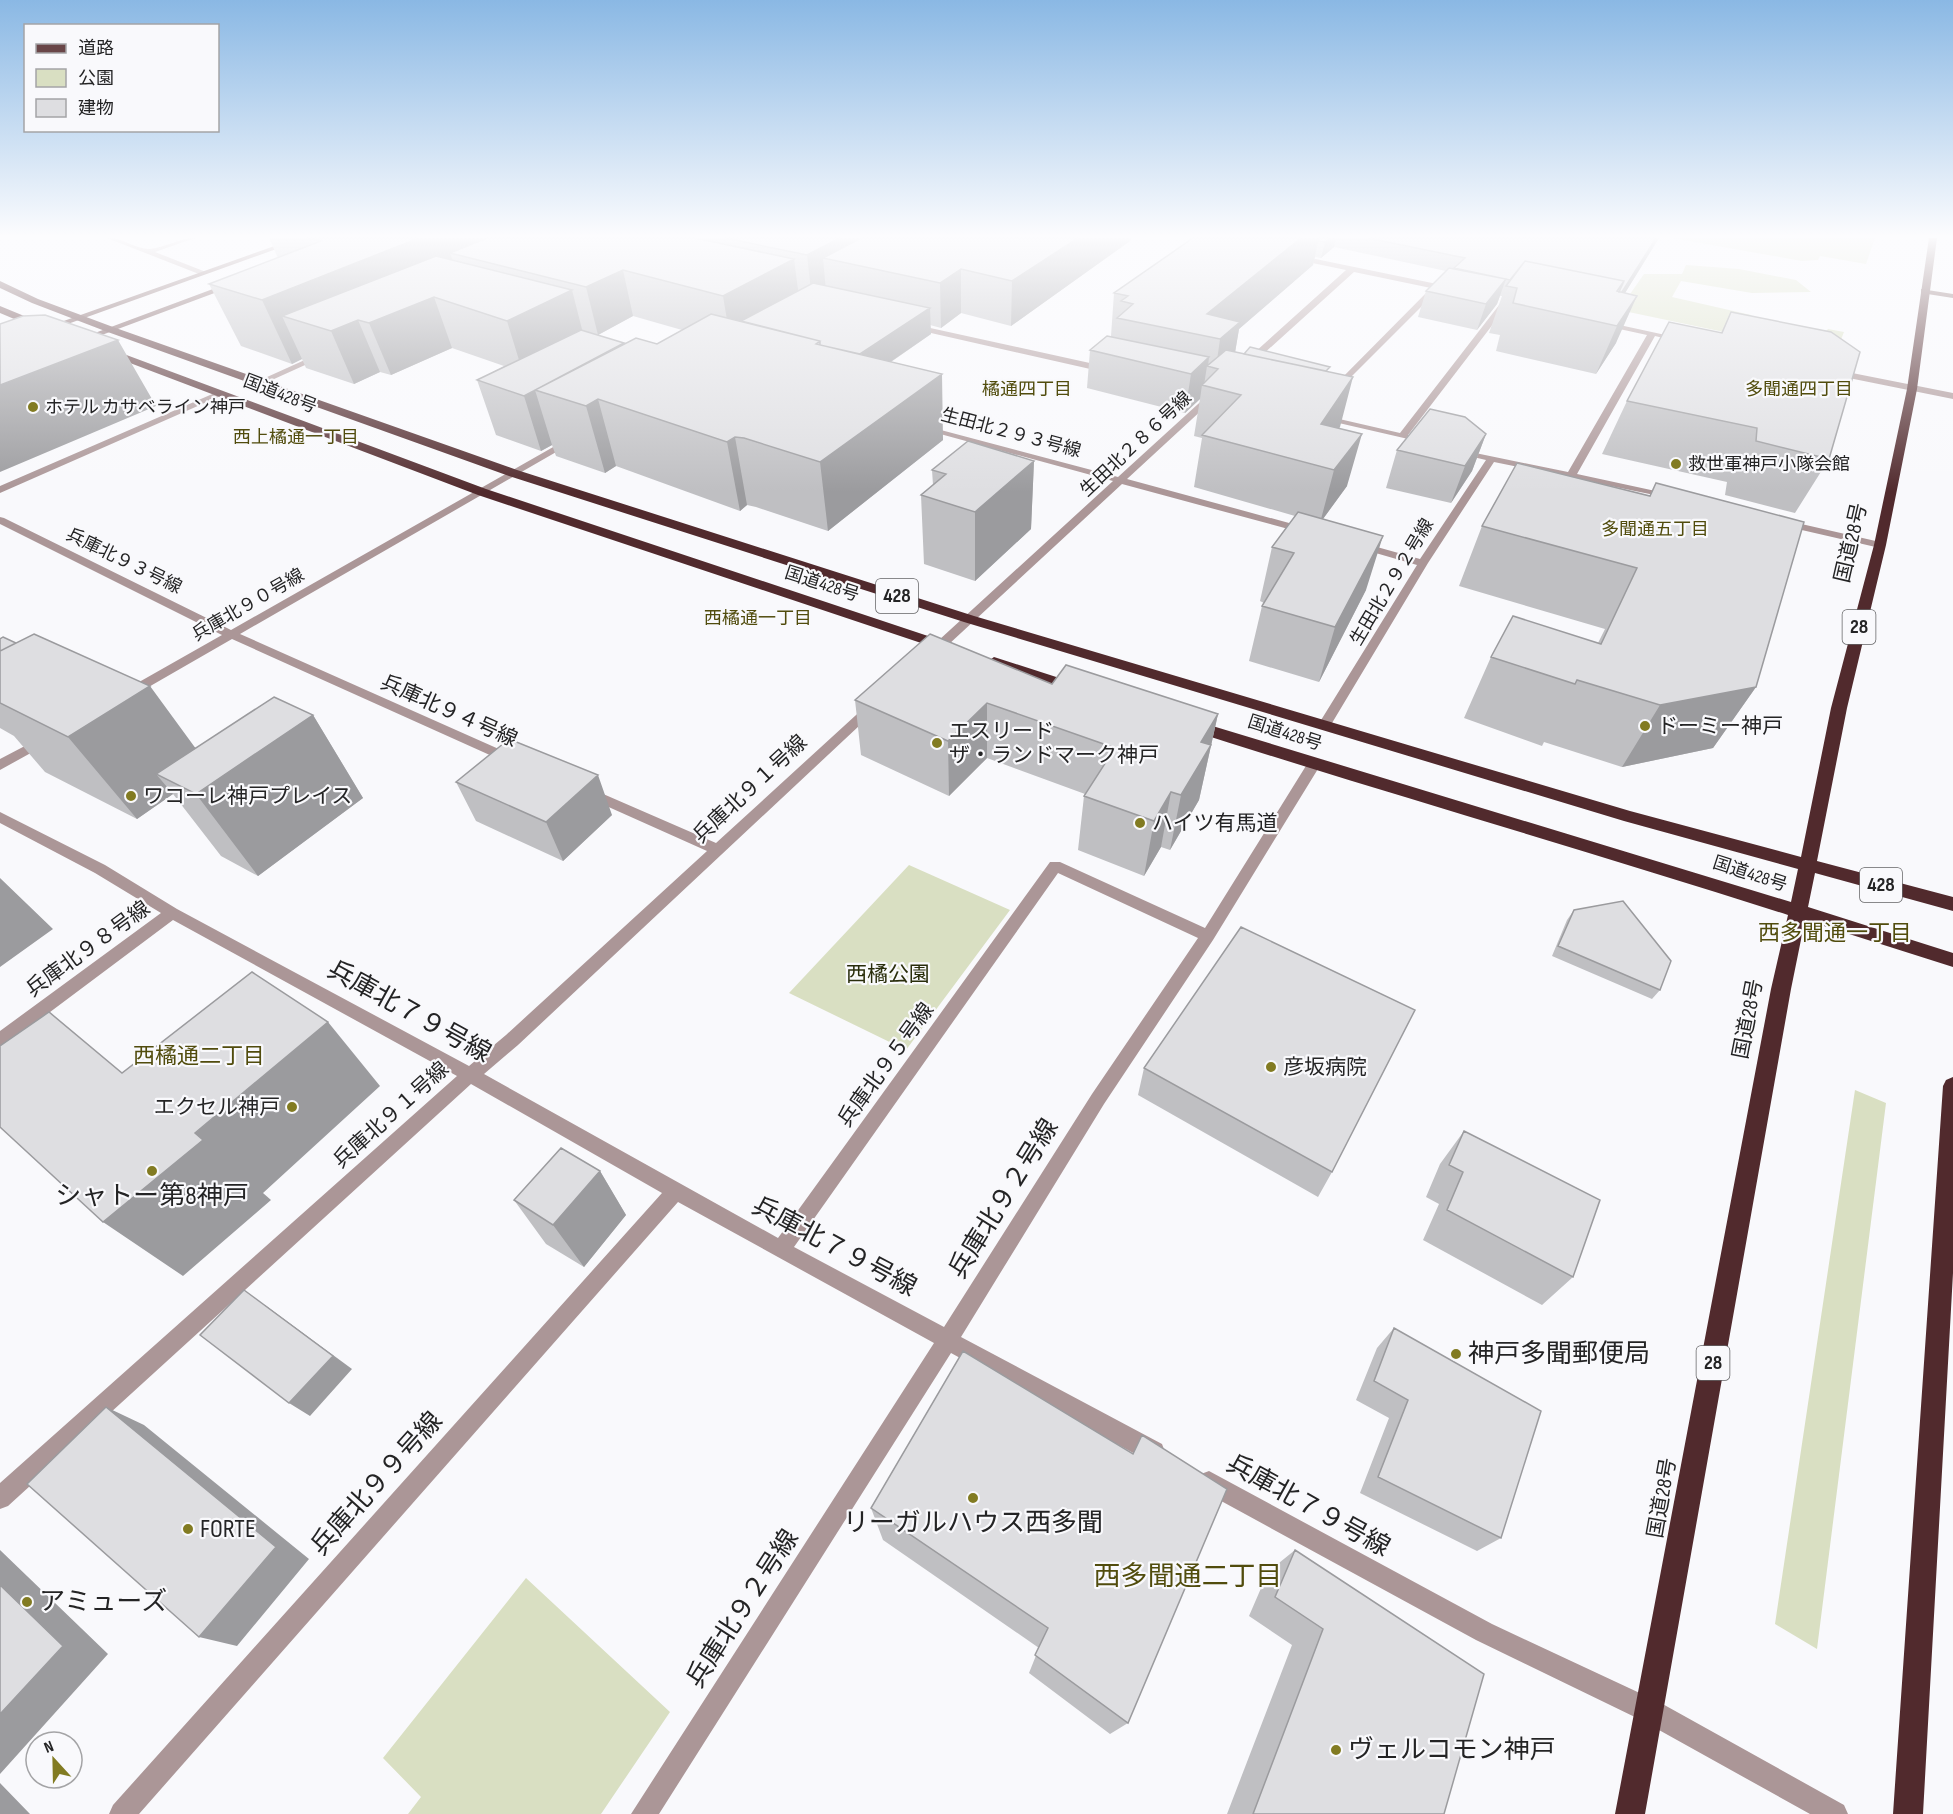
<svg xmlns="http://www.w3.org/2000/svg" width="1953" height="1814" viewBox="0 0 1953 1814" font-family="'Sofia Sans Condensed','Noto Sans JP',sans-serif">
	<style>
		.green { fill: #d9dfc2 }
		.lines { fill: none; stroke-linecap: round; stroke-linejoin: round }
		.minor { fill: #ab9697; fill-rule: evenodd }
		.major { fill: #694648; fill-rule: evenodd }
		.highway { fill: #512a2d; fill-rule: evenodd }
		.wall { fill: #bfbfc2; fill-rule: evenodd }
		.shaded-wall { fill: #9b9b9e }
		.building { fill: #dedee1; stroke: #9b9b9e; stroke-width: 1.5 }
		.poi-dot { fill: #827b22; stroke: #f9f9fc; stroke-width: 2 }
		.labels { text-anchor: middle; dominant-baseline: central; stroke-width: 4.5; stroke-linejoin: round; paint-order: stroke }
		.far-neighbourhood-label { font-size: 18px; fill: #514c0d; stroke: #f9f9fc }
		.far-street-label { font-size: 18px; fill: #242425; stroke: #f9f9fc }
		.far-poi-label { font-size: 18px; fill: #242425; stroke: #f9f9fc; text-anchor: start }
		.shield { fill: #f9f9fc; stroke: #646466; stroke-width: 1.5 }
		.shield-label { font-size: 20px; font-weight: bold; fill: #242425 }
		.street-label { font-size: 21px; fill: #242425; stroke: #f9f9fc }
		.poi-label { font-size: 21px; fill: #242425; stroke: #f9f9fc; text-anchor: start }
		.park-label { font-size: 21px; fill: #292d0b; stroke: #f9f9fc }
		.neighbourhood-label { font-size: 22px; fill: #514c0d; stroke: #f9f9fc }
		.near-street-label { font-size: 26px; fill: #242425; stroke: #f9f9fc }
		.near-poi-label { font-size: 26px; fill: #242425; stroke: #f9f9fc; text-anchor: start }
		.near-neighbourhood-label { font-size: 27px; fill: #514c0d; stroke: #f9f9fc }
	</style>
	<rect width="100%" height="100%" fill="#f9f9fc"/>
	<path class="green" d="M1672,238H1875L1866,264L1820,256L1818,260L1802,261Z
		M1686,265L1739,269L1796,280L1811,292L1752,293L1681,281L1672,297L1751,315L1757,328L1819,340L1828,329L1844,332L1840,342L1800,348L1619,310L1644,274H1682Z
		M909,865L1010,910L906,1050L789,993Z
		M1855,1090L1886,1103L1817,1649L1775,1624Z
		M526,1578L670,1712L601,1814H408L421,1797L383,1758Z"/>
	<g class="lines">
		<path class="minor" d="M107,238C122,237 135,249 149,249C165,248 179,238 195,238L155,252L206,272L199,274Z
			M1296,255L1437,284L1455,290L1451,292L1438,290L1336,392L1333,391V387L1431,288L1354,272L1250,366H1244V362L1346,270L1293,259Z
			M1503,300L1510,302L1408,435L1430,440V444L1317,418L1322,415L1400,433Z
			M1601,321L1684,339L1680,342L1655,336L1577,474L1674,495V499L1494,462L1428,563L1329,728H1319L1318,725L1417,565L1355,547V543L1359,542L1420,559L1486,460L1456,453V449L1568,472L1647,335L1601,325Z
			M912,324L1108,367L1112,370L1108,373L909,328V324Z
			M318,354L325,356L263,384L256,382Z
			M1832,369L1953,393V399L1829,374L1828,372Z
			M217,392L225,394L0,493V486Z
			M1209,394L1217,396L1127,479L1311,529V533H1303L1122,484L935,657H927V651L1113,481L922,429V425L1118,477Z
			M569,438L577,440L240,634L517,757L519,760L512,765L232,639L133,696H125L123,693L125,690L222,635L0,524V517L4,518L231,630Z
			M1784,520L1880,542L1885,545L1880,548L1780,525L1779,523Z
			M871,704L877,708L875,711L518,1045L484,1074L778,1238L1050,862H1060L1205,928L1309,761H1319L1321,764L1213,940L1104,1104L961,1337L1162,1444L1165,1452L1162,1460L1154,1463L1146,1460L951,1353L659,1814H631L934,1343L678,1202L139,1814H109L113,1805L662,1193L471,1084L8,1506L0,1509V1483L457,1076L173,920L6,1045L0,1047V1031L161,913L95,873L0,823V812L105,865L177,909L469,1066L506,1035L707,851L584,796L582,793L584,790H594L716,843L867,705ZM1058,873L1198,938L1092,1094L944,1327L794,1247Z
			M42,737L49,741L47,744L0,770V759Z
			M1209,1471L1492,1624L1659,1702L1844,1805L1848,1814H1810L1641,1720L1476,1640L1201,1490L1198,1482L1201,1474Z"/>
		<path class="major" d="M297,238H307L51,330L44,328Z
			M229,283L236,285L83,342L76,340Z
			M1921,289L1953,294V298L1921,293Z"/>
		<path class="highway" d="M1929,238H1937L1917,389L1886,545L1847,708L1817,861L1953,897V911L1815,873L1808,907L1953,953V967L1805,920L1791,989L1645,1814H1615L1771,989L1788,915C1588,851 1386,793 1186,729L1183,725L1191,720L1196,721L1791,902L1798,869L1624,821L964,622L509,476L105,331L32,303L0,288V281L38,299L113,327L517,470L974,616L1630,811L1801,857L1831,708L1874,545L1907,389Z
			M0,306L46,325L47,327L38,329L0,313Z
			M105,347L486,489L952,644L954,647L947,651L942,650L478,495L101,352V348Z
			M994,657L1081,685L1083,688L1076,693L989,665L987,662Z
			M1953,1077V1273L1923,1814H1893L1943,1086L1946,1080Z"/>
	</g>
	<path class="wall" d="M269,238H1131L1130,241L1011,326L961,313L941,328L930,325L931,334L891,362L943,440L828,531L756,507L747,505L740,511L616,466L605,473L556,456L552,445L541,451L496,435L477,380L504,366L452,348L391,375L380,372L354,384L306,368L302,359L292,364L241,346L209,284L278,258ZM633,316L682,330L657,344L624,343L583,331L598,335Z
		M1193,238H1659L1625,293L1616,343L1596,374L1496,351L1500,335L1489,333L1502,296H1500L1497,304L1477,330L1418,317L1426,291L1446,271L1334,247L1321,258L1315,257L1313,265L1239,329L1235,352L1329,372L1339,428L1347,486L1323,519L1366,590L1319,682L1249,661L1262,606L1264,603L1260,601L1272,547L1295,516L1194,487L1202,438L1194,436L1200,399L1185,413L1087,388L1090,350L1111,336L1114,293Z
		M1731,312L1829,459L1795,513L1725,495L1727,482L1602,454L1627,401L1721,333Z
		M1486,434L1472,471L1451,503L1386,488L1397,450Z
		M1034,461L1031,529L975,581L924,564L921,495L933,485L932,470Z
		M1650,496L1756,687L1713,748L1622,767L1544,742L1542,746L1464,718L1491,657L1598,643L1605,629L1459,586L1482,526Z
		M0,639L196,748L313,715L363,798L258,876L221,856L173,794L137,819L45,772L14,736L0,728Z
		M1052,684L1218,714L1199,800L1170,850L1161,847L1144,876L1078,850L1084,796L1085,794L987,758L949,796L861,755L855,700Z
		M456,782L612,815L563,861L476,821Z
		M1574,910L1660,990L1652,999L1552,956L1567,920Z
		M1144,1068L1332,1172L1318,1197L1138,1095Z
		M1464,1131L1573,1277L1542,1305L1423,1240L1439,1204L1426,1197L1440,1164Z
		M600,1171L626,1215L584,1267L546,1244L514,1200Z
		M1394,1328L1501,1538L1477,1551L1360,1493L1389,1418L1356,1400L1377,1348Z
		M963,1351L1128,1723L1110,1734L1029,1673L1039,1648L883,1540L871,1508Z
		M1295,1550L1444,1814H1227L1292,1645L1249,1616L1268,1572Z"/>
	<path class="shaded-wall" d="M419,238H524L450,253L462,288L434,297L452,348L391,375L369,323L358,320L380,372L354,384L331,331L282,316L302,359L292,364L262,300Z
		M840,238H892L823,258L826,291L812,299L807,255Z
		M1078,238H1131L1130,241L1011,326L1012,281Z
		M1301,238H1319L1313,265L1239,329L1233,365L1218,369L1216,368L1220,339L1207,314Z
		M1330,238H1336L1334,247L1321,258L1325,242Z
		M1656,238H1659L1609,319L1617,301Z
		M794,259L800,305L731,344L723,296Z
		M961,269V313L941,328L940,283Z
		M623,270L633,316L598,335L586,287Z
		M1506,279L1497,304L1477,330L1486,304Z
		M572,290L585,341L523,373L507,321Z
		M1637,296L1616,343L1596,374L1617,326Z
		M930,308L931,334L838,398L835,371Z
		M118,340L156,406L0,472V385Z
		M624,343L598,399L616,466L605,473L586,406L535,390L552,445L541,451L524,396Z
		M1209,357L1208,367L1207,366L1204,385H1202L1200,399L1185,413L1191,374Z
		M942,374L943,440L828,531L820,462Z
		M1353,377L1340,427L1315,465L1321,424Z
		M1362,434L1347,486L1320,523L1334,470Z
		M1486,434L1472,471L1451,503L1465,466Z
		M735,437L747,505L740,511L727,442Z
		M1034,461L1031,529L975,581V512Z
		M1383,536L1366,590L1319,682L1335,627Z
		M150,686L210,768L156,774L173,794L137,819L68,737Z
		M1756,687L1713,748L1622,767L1660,705Z
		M987,703V758L949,796L948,741Z
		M1218,714L1199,800L1170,850L1181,795L1201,742Z
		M313,715L363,798L258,876L196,794Z
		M598,775L612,815L563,861L546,822Z
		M1171,792L1161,847L1144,876L1154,821Z
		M0,878L53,929L0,967Z
		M328,1022L380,1086L263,1193L271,1200L183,1276L103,1222L195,1133Z
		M600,1171L626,1215L584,1267L553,1225Z
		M265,1305L352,1369L310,1416L289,1403Z
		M106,1407L144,1425L309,1559L237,1646L199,1637Z
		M0,1550L108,1654L0,1774Z
		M0,1783L30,1814H0Z"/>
	<path class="building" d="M307,238H419L262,300L209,284L321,241Z
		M487,238H695L794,259L723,296L623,270L586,287L450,253Z
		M725,238H840L807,255Z
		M861,238H1078L1012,281L961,269L940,283L823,258Z
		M1193,238H1301L1207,314L1240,322L1220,339L1117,318L1133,304L1121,301L1128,296L1114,293Z
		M1319,238H1330L1325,242L1319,241Z
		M1368,238H1656L1622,292H1619L1624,281L1525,261L1510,280L1454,268L1465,258Z
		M436,256L572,290L507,321L434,297L369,323L358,320L331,331L282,316Z
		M1525,261L1624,281L1617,291L1637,296L1617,326L1513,303L1517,288L1506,286Z
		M1449,268L1506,279L1486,304L1426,291Z
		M813,283L930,308L860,354L820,345V341L741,321Z
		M1731,312L1831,332L1860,352L1829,459L1756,441L1757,428L1627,401L1669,322L1722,333Z
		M711,314L820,341L816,344L942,374L820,462L744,438L735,437L727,442L598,399L586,406L535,390L636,338L657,344Z
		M45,315L118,340L0,385V324L23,316Z
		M581,330L624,343L524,396L477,380Z
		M1107,336L1209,357L1191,374L1090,350Z
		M1250,347L1330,367L1326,371L1244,354Z
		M1226,350L1353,377L1321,424L1362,434L1334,470L1202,435L1241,395L1202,385L1218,369L1207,366Z
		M1430,409L1465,417L1486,434L1465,466L1397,450Z
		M968,441L1034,461L975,512L921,495L946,474L932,470Z
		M1517,463L1650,496L1656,483L1804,522L1756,687L1660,705L1577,680L1575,684L1491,657L1513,616L1601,644L1637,568L1482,526Z
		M1298,512L1383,536L1335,627L1262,606L1294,553L1272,547Z
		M34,634L150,686L68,737L0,703V651Z
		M930,634L1052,684L1066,665L1218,714L1201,742L1211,745L1181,795L1171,792L1154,821L1084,796L1115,748L987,703L948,741L855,700Z
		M3,637L16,643L0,651V639Z
		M274,697L313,715L196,794L156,774Z
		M509,739L598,775L546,822L456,782Z
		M1623,901L1671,961L1660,990L1558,946L1574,910Z
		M1241,927L1415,1010L1332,1172L1144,1068Z
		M252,972L328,1022L195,1133L203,1140L103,1222L0,1127V1046L49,1012L122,1073Z
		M1464,1131L1600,1200L1573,1277L1447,1210L1463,1172L1449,1165Z
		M561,1148L600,1171L553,1225L514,1200Z
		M244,1290L333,1356L289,1403L200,1335Z
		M1394,1328L1541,1411L1501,1538L1378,1477L1408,1400L1374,1381Z
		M963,1351L1133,1454L1142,1435L1227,1489L1128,1723L1035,1655L1048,1628L871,1508Z
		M106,1407L276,1547L199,1637L27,1484Z
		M1295,1550L1484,1674L1444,1814H1253L1323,1629L1275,1597Z
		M0,1585L63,1646L0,1714Z"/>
	<linearGradient id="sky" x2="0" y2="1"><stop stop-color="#8ab8e4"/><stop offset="0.48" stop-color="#fcfcfe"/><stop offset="1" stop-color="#fcfcfe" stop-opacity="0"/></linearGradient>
	<rect width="1953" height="492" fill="url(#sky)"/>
	<g class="poi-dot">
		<circle cx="33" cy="407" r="6"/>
		<circle cx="1676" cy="464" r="6"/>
		<circle cx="1645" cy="726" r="6"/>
		<circle cx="937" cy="743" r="6"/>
		<circle cx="131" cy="796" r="6"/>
		<circle cx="1140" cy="823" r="6"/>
		<circle cx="1271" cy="1067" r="6"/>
		<circle cx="292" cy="1107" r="6"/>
		<circle cx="152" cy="1171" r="6"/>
		<circle cx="1456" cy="1354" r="6"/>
		<circle cx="973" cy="1498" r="6"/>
		<circle cx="188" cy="1529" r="6"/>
		<circle cx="27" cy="1602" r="6"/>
		<circle cx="1336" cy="1750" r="6"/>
	</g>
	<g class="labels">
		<g class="far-neighbourhood-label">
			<text x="1027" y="389">橘通四丁目</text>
			<text x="1799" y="389">多聞通四丁目</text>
			<text x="296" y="437">西上橘通一丁目</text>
			<text x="1655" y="529">多聞通五丁目</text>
			<text x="758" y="618">西橘通一丁目</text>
		</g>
		<g class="far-street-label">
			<text transform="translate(280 394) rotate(21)">国道428号</text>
			<text transform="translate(1011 433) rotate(15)">生田北２９３号線</text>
			<text transform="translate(1136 444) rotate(-43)">生田北２８６号線</text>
			<text transform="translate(124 561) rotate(26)">兵庫北９３号線</text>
			<text transform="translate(1392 582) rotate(-59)">生田北２９２号線</text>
			<text transform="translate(822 584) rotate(18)">国道428号</text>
			<text transform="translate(248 605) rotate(-30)">兵庫北９０号線</text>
			<text transform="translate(1285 733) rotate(18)">国道428号</text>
			<text transform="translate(1750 874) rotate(18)">国道428号</text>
		</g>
		<g class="far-poi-label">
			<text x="45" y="407">ホテル カサベライン神戸</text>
			<text x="1688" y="464">救世軍神戸小隊会館</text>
		</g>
		<g class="shield">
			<rect x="876" y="579" width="42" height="34" rx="4.5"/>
			<rect x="1842.5" y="610" width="33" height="34" rx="4.5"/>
			<rect x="1860" y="868" width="42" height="34" rx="4.5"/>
			<rect x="1696.5" y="1346" width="33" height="34" rx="4.5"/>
		</g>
		<g class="shield-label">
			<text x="897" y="596">428</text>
			<text x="1859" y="627">28</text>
			<text x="1881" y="885">428</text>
			<text x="1713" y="1363">28</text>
		</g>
		<g class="street-label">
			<text transform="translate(1851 543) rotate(-77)">国道28号</text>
			<text transform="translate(449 711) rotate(24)">兵庫北９４号線</text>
			<text transform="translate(750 789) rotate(-43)">兵庫北９１号線</text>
			<text transform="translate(88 949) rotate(-36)">兵庫北９８号線</text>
			<text transform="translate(1748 1019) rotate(-79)">国道28号</text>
			<text transform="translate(886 1065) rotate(-54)">兵庫北９５号線</text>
			<text transform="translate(391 1115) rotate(-42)">兵庫北９１号線</text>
			<text transform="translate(1662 1498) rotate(-80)">国道28号</text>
		</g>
		<g class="poi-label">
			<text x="1657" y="726">ドーミー神戸</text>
			<text x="949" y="731">エスリード<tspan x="949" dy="24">ザ・ランドマーク神戸</tspan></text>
			<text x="143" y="796">ワコーレ神戸プレイス</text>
			<text x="1152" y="823">ハイツ有馬道</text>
			<text x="1283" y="1067">彦坂病院</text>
			<text x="280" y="1107" text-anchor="end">エクセル神戸</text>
		</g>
		<g class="park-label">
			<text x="888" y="974">西橘公園</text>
		</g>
		<g class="neighbourhood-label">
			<text x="1835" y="933">西多聞通一丁目</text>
			<text x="199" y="1056">西橘通二丁目</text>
		</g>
		<g class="near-street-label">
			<text transform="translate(409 1012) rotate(29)">兵庫北７９号線</text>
			<text transform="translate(1004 1199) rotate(-58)">兵庫北９２号線</text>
			<text transform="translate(834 1247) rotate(28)">兵庫北７９号線</text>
			<text transform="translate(377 1484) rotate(-48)">兵庫北９９号線</text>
			<text transform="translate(1308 1506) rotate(29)">兵庫北７９号線</text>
			<text transform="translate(743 1609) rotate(-57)">兵庫北９２号線</text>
		</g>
		<g class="near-poi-label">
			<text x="152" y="1196" text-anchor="middle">シャトー第8神戸</text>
			<text x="1468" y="1354">神戸多聞郵便局</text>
			<text x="973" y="1523" text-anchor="middle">リーガルハウス西多聞</text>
			<text x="200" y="1529">FORTE</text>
			<text x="39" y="1602">アミューズ</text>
			<text x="1348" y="1750">ヴェルコモン神戸</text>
		</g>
		<g class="near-neighbourhood-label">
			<text x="1188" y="1577">西多聞通二丁目</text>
		</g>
	</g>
	<rect x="24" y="24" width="195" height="108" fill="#f9f9fc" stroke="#a4a4a6" stroke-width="1.5"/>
	<rect x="36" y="44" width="30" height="9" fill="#694648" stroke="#a4a4a6" stroke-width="1.5"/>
	<text x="78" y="54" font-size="18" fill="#242425">道路</text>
	<rect x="36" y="69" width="30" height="18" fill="#d9dfc2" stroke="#a4a4a6" stroke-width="1.5"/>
	<text x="78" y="84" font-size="18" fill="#242425">公園</text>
	<rect x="36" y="99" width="30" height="18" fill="#dedee1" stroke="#a4a4a6" stroke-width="1.5"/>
	<text x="78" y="114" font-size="18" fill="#242425">建物</text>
	<g transform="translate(54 1760) rotate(338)"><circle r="28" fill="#f9f9fc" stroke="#a4a4a6" stroke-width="1.5"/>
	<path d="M0-4.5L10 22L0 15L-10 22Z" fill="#827b22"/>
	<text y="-9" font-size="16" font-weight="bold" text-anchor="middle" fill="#242425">N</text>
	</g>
</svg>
